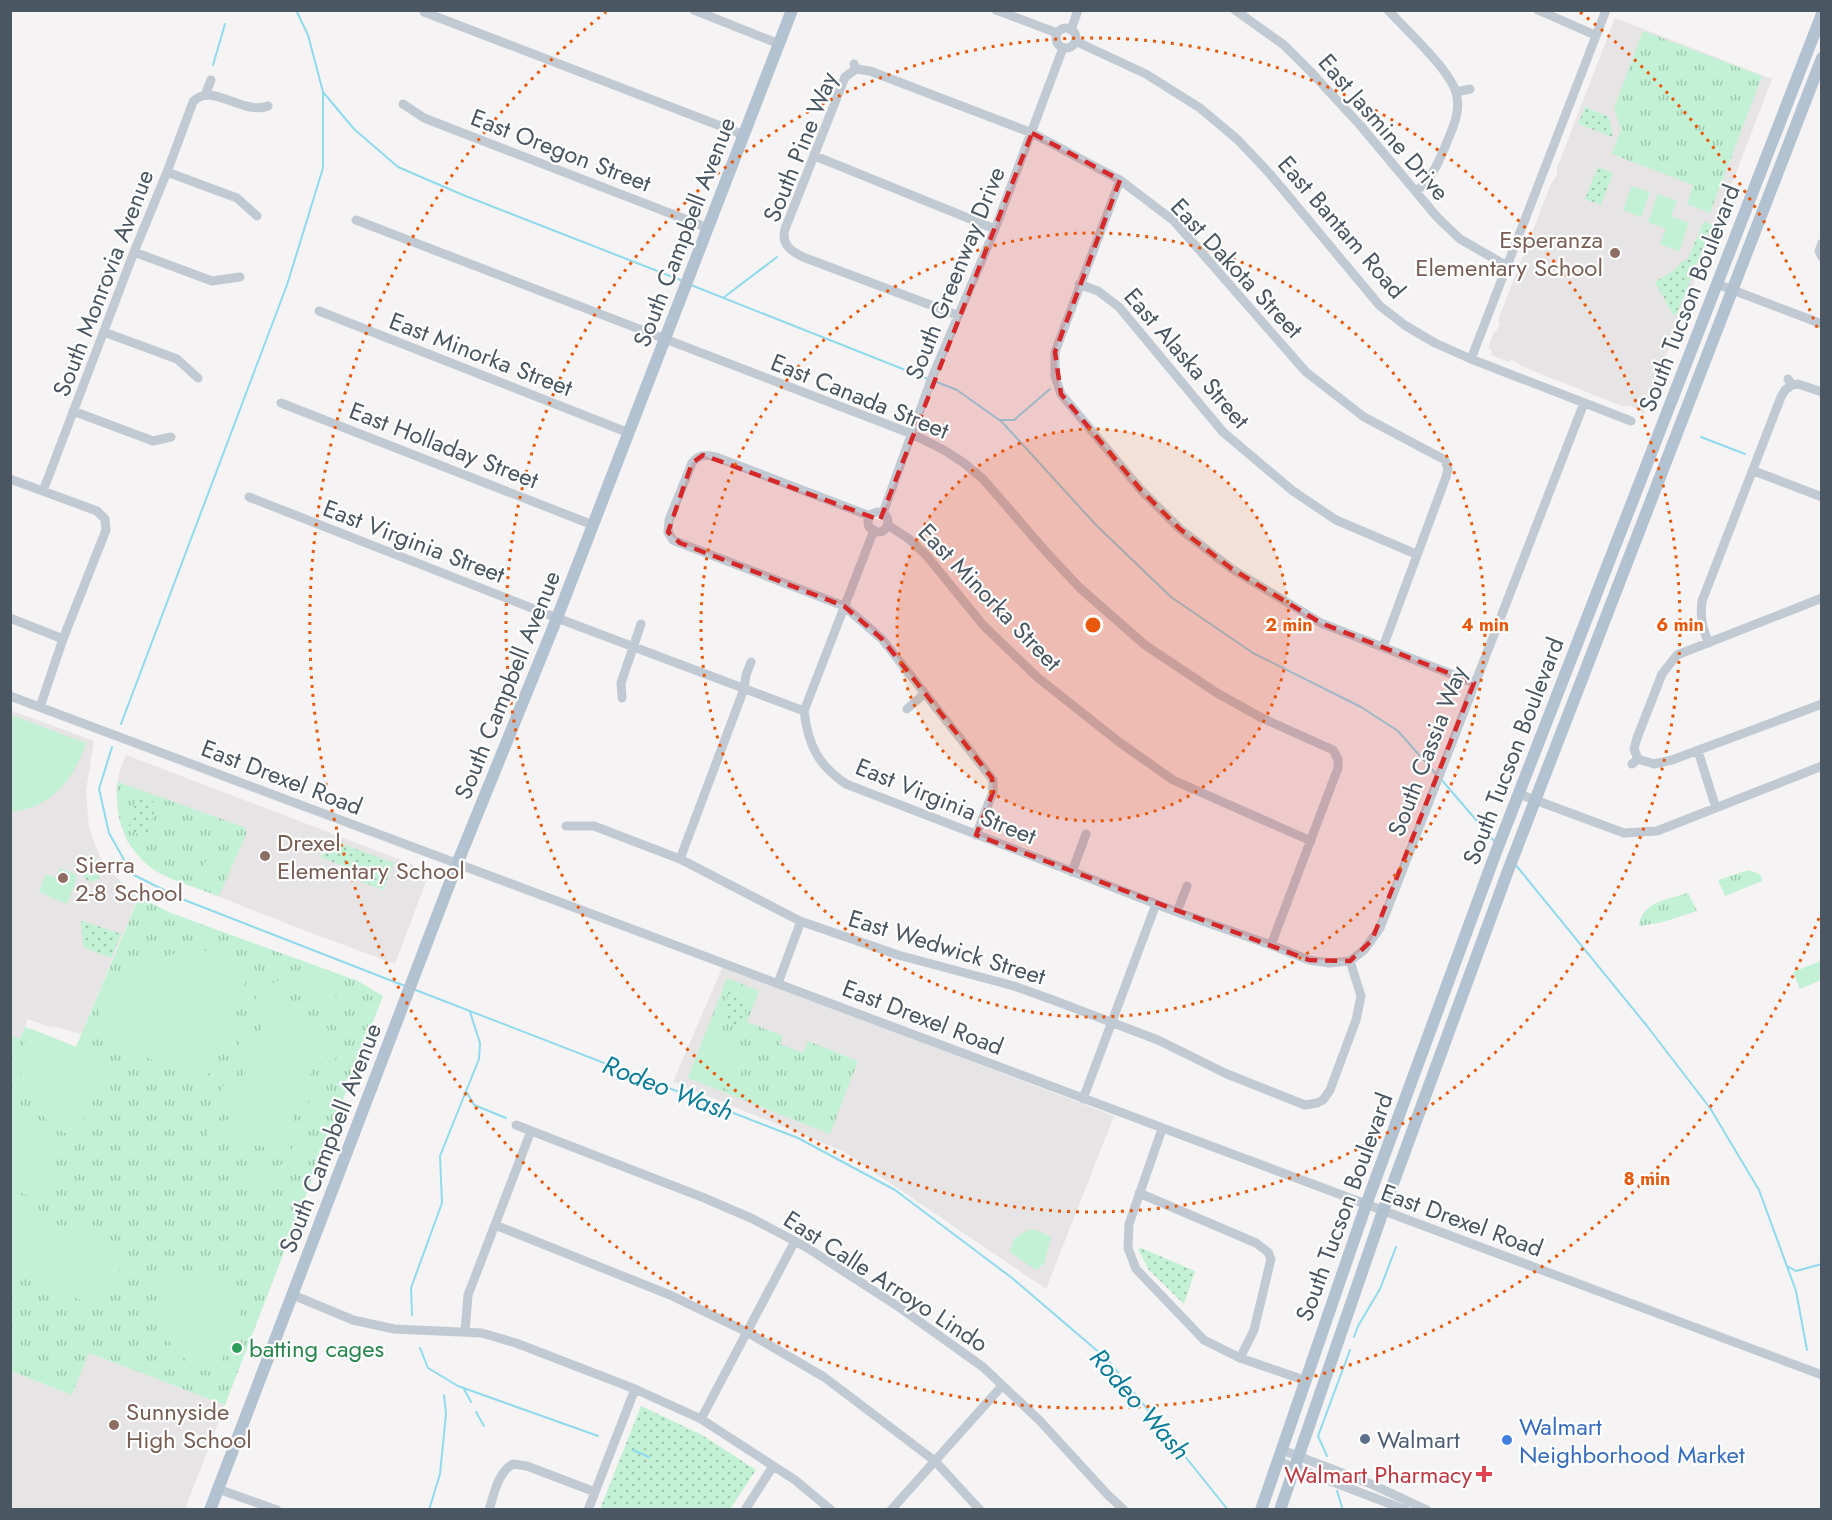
<svg xmlns="http://www.w3.org/2000/svg" width="1832" height="1520" viewBox="0 0 1832 1520" font-family="Jost,sans-serif">
	<style>
		.education { fill: #e6e4e5 }
		.grass { fill: url(#grass-tufts) }
		.park { fill: url(#park-dots) }
		.pitch { fill: #c3f1d5; fill-rule: evenodd }
		.lines { fill: none; stroke-linecap: round; stroke-linejoin: round }
		.stream { stroke: #90daee; stroke-width: 2 }
		.minor { stroke: #c1cad2; stroke-width: 9 }
		.major { stroke: #b3c2d1; stroke-width: 12 }
		.marked { fill: #d62828; fill-opacity: 0.2; stroke: #d62828; stroke-width: 4.5; stroke-dasharray: 12 8; stroke-linejoin: round }
		.ring { fill: none; stroke: #e8590c; stroke-width: 3; stroke-dasharray: 3 6 }
		.education-dot { fill: #8d6e63; stroke: #fff; stroke-width: 2 }
		.leisure-dot { fill: #2e9e5b; stroke: #fff; stroke-width: 2 }
		.service-dot { fill: #5c6f8a; stroke: #fff; stroke-width: 2 }
		.shop-dot { fill: #3f7fe0; stroke: #fff; stroke-width: 2 }
		.health-dot { fill: #e0444e; stroke: #fff; stroke-width: 2 }
		.labels { text-anchor: middle; dominant-baseline: central; stroke-width: 4.5; stroke-linejoin: round; paint-order: stroke }
		.street-label { font-size: 24px; fill: #4a5661; stroke: #fff }
		.education-label { font-size: 24px; fill: #785e54; stroke: #fff; text-anchor: start }
		.leisure-label { font-size: 24px; fill: #27864d; stroke: #fff; text-anchor: start }
		.shop-label { font-size: 24px; fill: #366cbe; stroke: #fff; text-anchor: start }
		.service-label { font-size: 24px; fill: #4e5e75; stroke: #fff; text-anchor: start }
		.health-label { font-size: 24px; fill: #be3a42; stroke: #fff; text-anchor: end }
		.water-label { font-size: 26px; font-style: italic; fill: #0c7c9b; stroke: #fff }
		.centre { fill: #e8590c; stroke: #fff; stroke-width: 3 }
		.ring-label { font-size: 18px; text-anchor: middle; font-weight: bold; fill: #e8590c; stroke: #fff; stroke-width: 4.5; stroke-linejoin: round; paint-order: stroke }
	</style>
	<defs>
		<pattern id="grass-tufts" width="24" height="20" patternUnits="userSpaceOnUse" patternTransform="scale(1.5)"><rect width="24" height="20" fill="#c3f1d5"/><path d="M3 7l-1-3M5 7V3M7 7l1-3M15 17l-1-3M17 17v-4M19 17l1-3" fill="none" stroke="#a0c6b0"/></pattern>
		<pattern id="park-dots" width="8" height="8" patternUnits="userSpaceOnUse" patternTransform="scale(1.5)"><rect width="8" height="8" fill="#c3f1d5"/><path d="M2 2h.1M6 6h.1" fill="none" stroke="#a0c6b0" stroke-width="1.8" stroke-linecap="round"/></pattern>
	</defs>
	<rect width="100%" height="100%" fill="#f5f3f3"/>
	<path class="education" d="M1615,18L1772,79L1644,413L1630,406H1622L1521,366L1520,364L1512,360L1508,362L1492,355L1491,349L1488,348L1494,332L1497,331L1498,327L1500,323L1498,320L1550,186L1557,174V168Z
		M10,710L94,741L86,791L89,828L100,857L110,871L137,896V901L81,1034L53,1026L52,1028L28,1019L20,1039L11,1035Z
		M126,755L430,871L395,964L293,926L169,877L153,869L134,850L127,841L120,823L116,791L119,773Z
		M723,966L1114,1116L1046,1289L843,1151L673,1082Z
		M89,1353L225,1405L185,1509H11L10,1371L72,1395Z"/>
	<path class="grass" d="M1643,31L1762,76L1710,213L1687,204L1693,185L1612,154L1621,129L1614,108Z
		M118,782L244,827L247,832L219,896C200,889 179,883 161,874C127,855 113,819 118,782Z
		M1749,870L1761,875L1762,881L1725,896L1718,880Z
		M1688,893L1697,911L1663,922L1639,926C1641,902 1669,899 1688,893Z
		M139,897L171,913L358,981L383,996L225,1405L89,1353L72,1395L11,1371L10,1035L20,1039L25,1027L76,1047Z
		M727,978L759,991L747,1022L783,1036L780,1044L803,1053L808,1041L858,1061L830,1134L688,1078Z"/>
	<path class="park" d="M1585,107L1609,117L1613,137L1578,124Z
		M1598,167L1613,173L1601,205L1585,199Z
		M1704,221L1712,225L1677,314L1673,315L1655,282L1677,268L1681,262L1688,259Z
		M141,796L157,803L146,837L128,830L135,799Z
		M329,839L394,863L383,890L362,882L365,875L321,857Z
		M88,858L95,859L100,868L99,878L93,882L88,881L82,874V866Z
		M83,921L121,934L111,958L83,947L81,921Z
		M729,990L743,996L746,1017L739,1029L722,1021Z
		M1141,1248L1195,1271L1184,1304L1149,1270L1138,1249Z
		M641,1406L702,1435L756,1470L730,1509H600Z"/>
	<path class="pitch" d="M1632,186L1650,192L1641,217L1623,210Z
		M1658,194L1677,201L1671,216L1689,223L1679,251L1660,244L1666,229L1648,222Z
		M11,715L86,743C75,778 50,809 11,812Z
		M209,853L223,859L213,887L198,881Z
		M60,868L75,874L77,878L67,904L39,892L46,874L56,878Z
		M197,950L226,953L253,962L212,1072L199,1078L90,1035C113,981 137,956 197,950Z
		M1821,961V980L1800,989L1793,972Z
		M264,976L272,979L271,984C312,961 352,994 343,1039L294,1164C260,1203 206,1181 207,1130ZM295,985C323,987 341,1009 335,1036C324,1064 314,1091 303,1118C298,1132 294,1149 285,1160C271,1178 245,1180 228,1165C215,1154 214,1139 217,1123L261,1008L274,992Z
		M270,1006L328,1028L280,1153L223,1132Z
		M708,1026C738,1039 746,1063 738,1094L698,1077L692,1068Z
		M32,1029L103,1058L106,1065L80,1127L67,1134C31,1116 4,1066 32,1029Z
		M11,1102C54,1121 67,1161 48,1203L11,1189Z
		M11,1206L126,1252L104,1309L11,1272Z
		M1028,1230H1036L1051,1237L1044,1264L1036,1270L1010,1252L1014,1239Z
		M170,1266L242,1294L245,1300L217,1373C167,1365 143,1308 170,1266Z"/>
	<g class="lines">
		<path class="stream" d="M213,65L225,24
			M323,92L354,129L398,167L463,195L683,281
			M691,285L928,379
			M723,298L777,257
			M934,381L957,390L1002,422L1096,525L1171,597L1253,653L1361,707L1398,731L1436,774
			M1001,420H1014L1050,389
			M1701,437L1745,454
			M121,724L287,285L323,168V92L308,35L296,10
			M112,747L99,789L109,833L132,874L182,899L405,986
			M1440,778L1495,842
			M1515,864L1647,1026L1710,1108L1759,1190L1796,1291L1807,1350
			M413,989L798,1138L895,1190L1012,1278L1108,1360L1228,1510
			M466,1091L474,1105L506,1118
			M1787,1266L1796,1271L1822,1264
			M412,1315L411,1288L442,1203L440,1156L479,1059L480,1043L470,1012
			M1354,1337L1358,1326L1380,1289L1396,1247
			M420,1348L428,1368L458,1386L598,1436
			M464,1389L471,1402
			M476,1412L484,1426
			M633,1450L649,1457
			M1327,1456L1318,1436L1350,1350
			M1337,1491L1342,1507
			M429,1510L440,1474L446,1414L444,1395"/>
		<path class="minor" d="M694,10L779,44
			M996,10L1057,33
			M1235,10L1284,45L1310,71L1360,125L1437,217L1460,239L1507,266
			M1388,10C1406,30 1454,73 1457,97C1460,113 1453,127 1447,142C1438,164 1433,176 1416,192
			M1538,10L1595,35
			M424,12L744,135
			M1056 38a10 10 0 1 1 20 0a10 10 0 1 1-20 0Z
			M1071,30L1078,10
			M1075,41L1146,74L1200,108L1238,140L1270,174L1380,306L1406,326L1435,343L1471,359L1631,421
			M854,64L856,69L845,77L785,229C781,245 791,251 803,257L957,315
			M856,69L870,71L1032,133L1120,180L1174,221L1306,372L1364,417L1445,460L1448,469L1446,477L1383,647
			M1456,92L1470,89
			M205,95L211,80
			M403,104L424,118L708,228
			M815,156L995,229
			M167,172L237,198L257,216
			M1120,180L1055,352V376L1061,394L1141,490L1180,529L1232,569L1321,623L1474,683
			M356,220L912,434L944,450L964,463L983,479L1048,554L1080,588L1145,645L1217,693L1262,718L1333,750L1338,759V768L1271,945
			M1822,243L1819,251L1822,257
			M134,252L212,281L240,277
			M1079,284L1098,291L1119,307L1223,432L1293,491L1336,520L1416,554
			M1717,284L1822,324
			M319,311L629,433
			M104,332L177,359L198,378
			M1471,359L1606,10
			M1788,379L1792,385L1798,384L1822,392
			M281,403L593,525
			M73,411L153,441L171,437
			M1754,471L1822,497
			M10,479L97,511L105,519
			M43,491L134,252L167,172L193,102C210,81 244,116 268,106
			M249,497L557,618L804,711
			M868 522a10 10 0 1 1 20 0a10 10 0 1 1-20 0Z
			M883,513L931,380L995,229L1063,48
			M870,516L716,457C705,454 698,455 692,463L669,520L668,532L673,540L680,543L844,606L882,639L993,780V792L976,835
			M888,525L909,539L926,555L983,625L1037,677L1119,742L1173,780L1311,841
			M874,530L804,711C808,745 818,765 846,784L1177,912L1271,945L1309,960L1329,963L1350,961
			M10,618L63,639
			M1709,643C1702,628 1700,617 1702,601L1781,397L1785,390L1792,385
			M10,696L1822,1375
			M622,698L621,683L641,624
			M40,707L63,639L106,530L105,519
			M907,709L924,694
			M1698,751L1716,808
			M1638,759L1634,749L1637,738L1662,674L1677,655L1822,598
			M1632,764L1638,759L1654,764L1672,760L1822,704
			M1519,794L1624,833L1657,831L1822,766
			M566,826H594L680,859L800,921L898,955L1014,986L1053,1000L1158,1040L1227,1074L1305,1105L1317,1103L1323,1100L1330,1090L1356,1020L1361,996L1350,961L1364,950L1380,928L1584,403
			M680,859L744,689L746,675L751,662
			M1072,872L1086,834
			M1177,912L1187,886
			M778,983L801,921
			M1083,1099L1156,904
			M516,1125L702,1197L753,1219L806,1247L899,1307L983,1367L1040,1421L1107,1494L1124,1510
			M1162,1129L1129,1224L1128,1248L1136,1269L1204,1340L1240,1358L1304,1380
			M1139,1193L1256,1243L1268,1252
			M495,1225L670,1295L747,1332L824,1377L935,1461L980,1510
			M293,1295L353,1320L394,1329L482,1333L516,1343L635,1389L701,1419L718,1430L795,1480L831,1510
			M465,1332L468,1295L531,1131
			M1240,1358L1254,1330L1271,1259L1268,1252
			M701,1419L795,1241
			M1282,1450L1371,1484L1427,1510
			M1278,1461L1406,1510
			M513,1464L527,1466L595,1492
			M218,1489L277,1510
			M489,1510C494,1494 498,1472 513,1464
			M588,1510L635,1389
			M745,1510L773,1466
			M891,1510L1002,1386"/>
		<path class="major" d="M210,1510L457,864L557,618L792,10
			M1261,1510L1366,1205L1496,852L1822,14
			M1280,1510L1383,1211L1509,868L1822,58"/>
	</g>
	<path class="marked" d="M1032,133L1120,180L1055,352L1061,394L1141,490L1180,529L1232,569L1321,623L1474,683L1372,940L1350,961L1309,960L976,835L993,792L992,778L882,639L844,606L680,543L668,532L692,463L703,455L880,520Z"/>
	<circle cx="1093" cy="625" r="196" fill="#e8590c" fill-opacity=".12"/>
	<g class="ring">
		<circle cx="1093" cy="625" r="196"/>
		<circle cx="1093" cy="625" r="392"/>
		<circle cx="1093" cy="625" r="587"/>
		<path d="M1819 918A783 783 0 1 1 606 12M1580 12A783 783 0 0 1 1819 332"/>
	</g>
	<g class="education-dot">
		<circle cx="1615" cy="253" r="6"/>
		<circle cx="265" cy="856" r="6"/>
		<circle cx="63" cy="878" r="6"/>
		<circle cx="114" cy="1425" r="6"/>
	</g>
	<circle class="leisure-dot" cx="237" cy="1348" r="6"/>
	<circle class="service-dot" cx="1365" cy="1439" r="6"/>
	<circle class="shop-dot" cx="1507" cy="1440" r="6"/>
	<path class="health-dot" d="M1481 1465h6v6h6v6h-6v6h-6v-6h-6v-6h6z"/>
	<g class="labels">
		<g class="street-label">
			<text transform="translate(1384 127) rotate(49)">East Jasmine Drive</text>
			<text transform="translate(800 147) rotate(-68)">South Pine Way</text>
			<text transform="translate(561 150) rotate(21)">East Oregon Street</text>
			<text transform="translate(1342 227) rotate(49)">East Bantam Road</text>
			<text transform="translate(684 232) rotate(-69)">South Campbell Avenue</text>
			<text transform="translate(1237 268) rotate(47)">East Dakota Street</text>
			<text transform="translate(955 273) rotate(-68)">South Greenway Drive</text>
			<text transform="translate(103 283) rotate(-69)">South Monrovia Avenue</text>
			<text transform="translate(1689 298) rotate(-69)">South Tucson Boulevard</text>
			<text transform="translate(481 354) rotate(21)">East Minorka Street</text>
			<text transform="translate(1187 358) rotate(49)">East Alaska Street</text>
			<text transform="translate(860 396) rotate(22)">East Canada Street</text>
			<text transform="translate(444 445) rotate(21)">East Holladay Street</text>
			<text transform="translate(414 541) rotate(21)">East Virginia Street</text>
			<text transform="translate(990 597) rotate(46)">East Minorka Street</text>
			<text transform="translate(507 685) rotate(-68)">South Campbell Avenue</text>
			<text transform="translate(1427 751) rotate(-69)">South Cassia Way</text>
			<text transform="translate(1513 751) rotate(-69)">South Tucson Boulevard</text>
			<text transform="translate(282 777) rotate(21)">East Drexel Road</text>
			<text transform="translate(946 801) rotate(22)">East Virginia Street</text>
			<text transform="translate(947 947) rotate(17)">East Wedwick Street</text>
			<text transform="translate(923 1017) rotate(21)">East Drexel Road</text>
			<text transform="translate(330 1138) rotate(-69)">South Campbell Avenue</text>
			<text transform="translate(1344 1207) rotate(-70)">South Tucson Boulevard</text>
			<text transform="translate(1462 1220) rotate(20)">East Drexel Road</text>
			<text transform="translate(886 1281) rotate(33)">East Calle Arroyo Lindo</text>
		</g>
		<g class="education-label">
			<text x="1603" y="239" text-anchor="end">Esperanza<tspan x="1603" dy="28">Elementary School</tspan></text>
			<text x="277" y="842">Drexel<tspan x="277" dy="28">Elementary School</tspan></text>
			<text x="75" y="864">Sierra<tspan x="75" dy="28">2-8 School</tspan></text>
			<text x="126" y="1411">Sunnyside<tspan x="126" dy="28">High School</tspan></text>
		</g>
		<g class="leisure-label">
			<text x="249" y="1348">batting cages</text>
		</g>
		<g class="shop-label">
			<text x="1519" y="1426">Walmart<tspan x="1519" dy="28">Neighborhood Market</tspan></text>
		</g>
		<g class="service-label">
			<text x="1377" y="1439">Walmart</text>
		</g>
		<g class="health-label">
			<text x="1472" y="1474">Walmart Pharmacy</text>
		</g>
		<g class="water-label">
			<text transform="translate(668 1088) rotate(21)">Rodeo Wash</text>
			<text transform="translate(1140 1404) rotate(49)">Rodeo Wash</text>
		</g>
	</g>
	<circle cx="1093" cy="625" r="9" class="centre"/>
	<g class="ring-label">
		<text x="1289" y="631">2 min</text>
		<text x="1485" y="631">4 min</text>
		<text x="1680" y="631">6 min</text>
		<text x="1647" y="1185">8 min</text>
	</g>
	<rect width="1832" height="1520" fill="none" stroke="#4a5661" stroke-width="24"/>
</svg>
